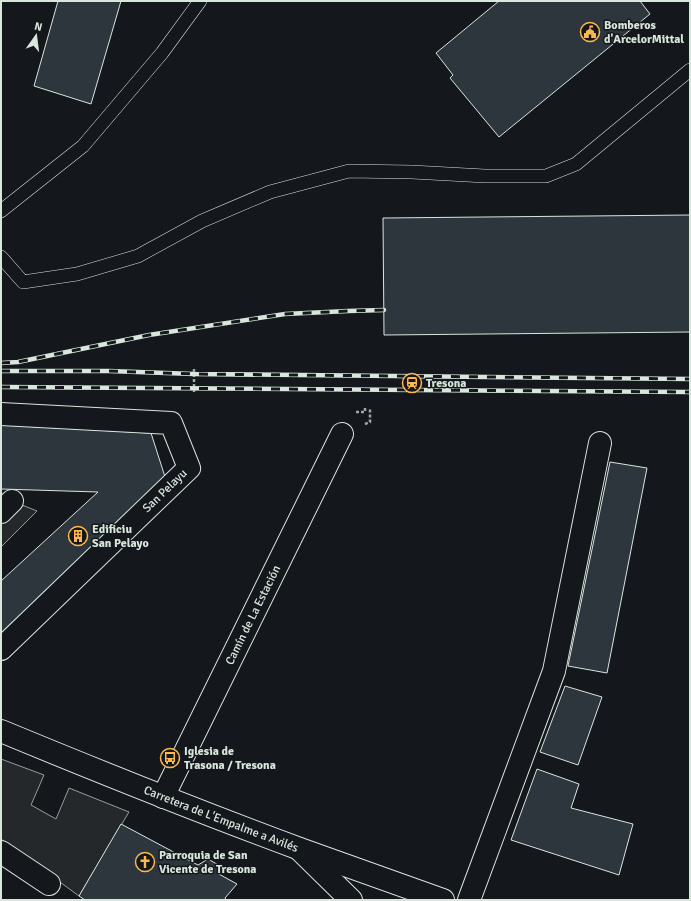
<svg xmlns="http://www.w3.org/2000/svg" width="691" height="901" viewBox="0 0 691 901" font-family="Signika,sans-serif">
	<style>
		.parking { fill: #24282b; stroke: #939e99 }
		.building { fill: #2c363c; stroke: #d8e6dc }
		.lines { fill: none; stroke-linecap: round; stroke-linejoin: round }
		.lane-casing { stroke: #d8e6dc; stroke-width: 14 }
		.street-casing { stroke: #d8e6dc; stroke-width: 24 }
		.primary-casing { stroke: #d8e6dc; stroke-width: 24 }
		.path { stroke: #9da8a2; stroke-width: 2.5; stroke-dasharray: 3 2; stroke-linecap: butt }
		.lane { stroke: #14181c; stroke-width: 13 }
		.street { stroke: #14181c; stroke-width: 22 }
		.primary { stroke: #14181c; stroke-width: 22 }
		.rail-casing { stroke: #d8e6dc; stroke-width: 4.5 }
		.rail { stroke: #14181c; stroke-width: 3; stroke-dasharray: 9; stroke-linecap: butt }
		.labels { text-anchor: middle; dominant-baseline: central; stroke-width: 3; stroke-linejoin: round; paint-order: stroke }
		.poi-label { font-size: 12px; font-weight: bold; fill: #d8e6dc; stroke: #14181c; text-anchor: start }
		.street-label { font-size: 12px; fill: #d8e6dc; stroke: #14181c }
	</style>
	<rect width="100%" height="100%" fill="#14181c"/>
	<path class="parking" d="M1,493L12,501L37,511L1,547Z
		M1,759L44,775L31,805L56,819L69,788L129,812L79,896L1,839Z"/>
	<path class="building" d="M58,1H121L91,104L34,86Z
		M499,1H640L650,14L499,137L450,78L453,75L436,53Z
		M690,215V332L384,335L383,218Z
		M1,425L151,433L166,480L1,633V581L98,492L1,489Z
		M610,462L647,468L607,673L568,666Z
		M565,686L602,697L578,765L540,752Z
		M537,769L579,784L571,808L633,824L619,875L511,840Z
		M121,824L198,865L208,859L222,867L217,873L237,884L225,898L226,900H85L79,896Z"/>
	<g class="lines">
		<defs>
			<path id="lane" d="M1,211L83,146L162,53L200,1
				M1,257L23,282L77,274L138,256L202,221L270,192L349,171L412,172L485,176H546L576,164L690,70"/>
			<g id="street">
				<path d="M1,414L171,423L189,468L1,649"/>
				<path d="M1,512L12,501"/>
				<path id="s1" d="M163,797L342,434"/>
				<path d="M299,849L351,900"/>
				<path d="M1,852L49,884"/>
				<path d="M469,900L554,671L600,443"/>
			</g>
			<g id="primary">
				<path id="s2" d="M1,731C100,772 200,812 300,849C348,866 396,883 443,900"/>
			</g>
		</defs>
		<use href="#lane" class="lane-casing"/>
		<use href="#street" class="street-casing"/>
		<use href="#primary" class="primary-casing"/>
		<path class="path" d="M194,369V394
			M356,412H365V408
			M365,424L370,422V408"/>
		<use href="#lane" class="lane"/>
		<use href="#street" class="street"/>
		<use href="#primary" class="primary"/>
		<defs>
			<path id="rail" d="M1,363L18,362L149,335L285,314L348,311L384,310
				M1,371H109L194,374L690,379
				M1,387L690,392"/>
		</defs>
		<use href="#rail" class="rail-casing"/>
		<use href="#rail" class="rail"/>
	</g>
	<defs>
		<symbol id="civic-ring" viewBox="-11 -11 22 22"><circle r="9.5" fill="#14181c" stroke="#ffb74d" stroke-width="1.5"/><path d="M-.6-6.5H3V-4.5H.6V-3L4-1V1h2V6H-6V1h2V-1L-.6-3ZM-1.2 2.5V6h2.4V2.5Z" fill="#ffb74d"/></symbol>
		<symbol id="station-ring" viewBox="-11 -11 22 22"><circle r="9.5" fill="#14181c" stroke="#ffb74d" stroke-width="1.5"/><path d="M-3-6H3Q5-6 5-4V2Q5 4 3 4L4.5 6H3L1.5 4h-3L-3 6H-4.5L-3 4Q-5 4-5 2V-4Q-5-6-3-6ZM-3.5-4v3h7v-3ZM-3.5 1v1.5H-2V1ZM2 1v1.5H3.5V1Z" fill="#ffb74d"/></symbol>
		<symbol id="building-ring" viewBox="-11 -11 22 22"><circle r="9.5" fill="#14181c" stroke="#ffb74d" stroke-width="1.5"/><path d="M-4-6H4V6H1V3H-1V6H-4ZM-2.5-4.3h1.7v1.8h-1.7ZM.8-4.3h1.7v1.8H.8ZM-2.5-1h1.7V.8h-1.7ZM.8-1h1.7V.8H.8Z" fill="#ffb74d"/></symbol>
		<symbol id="bus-ring" viewBox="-11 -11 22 22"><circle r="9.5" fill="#14181c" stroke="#ffb74d" stroke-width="1.5"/><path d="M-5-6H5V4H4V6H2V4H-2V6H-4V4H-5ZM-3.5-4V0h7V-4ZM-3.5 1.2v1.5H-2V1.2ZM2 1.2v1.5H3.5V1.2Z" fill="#ffb74d"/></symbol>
		<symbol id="church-ring" viewBox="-11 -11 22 22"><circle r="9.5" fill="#14181c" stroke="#ffb74d" stroke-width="1.5"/><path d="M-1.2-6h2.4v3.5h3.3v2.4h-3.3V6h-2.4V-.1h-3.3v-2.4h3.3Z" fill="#ffb74d"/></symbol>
	</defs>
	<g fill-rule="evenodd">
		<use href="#civic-ring" x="579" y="21" width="22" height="22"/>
		<use href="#station-ring" x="401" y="372" width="22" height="22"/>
		<use href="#building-ring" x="67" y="525" width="22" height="22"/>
		<use href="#bus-ring" x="159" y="747" width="22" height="22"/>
		<use href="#church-ring" x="134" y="851" width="22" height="22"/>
	</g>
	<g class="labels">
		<g class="poi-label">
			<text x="604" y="25">Bomberos<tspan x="604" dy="14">d'ArcelorMittal</tspan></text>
			<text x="426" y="383">Tresona</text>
			<text x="92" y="529">Edificiu<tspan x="92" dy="14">San Pelayo</tspan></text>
			<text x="184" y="751">Iglesia de<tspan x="184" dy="14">Trasona / Tresona</tspan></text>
			<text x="159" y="855">Parroquia de San<tspan x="159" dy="14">Vicente de Tresona</tspan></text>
		</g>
		<g class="street-label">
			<text transform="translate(165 491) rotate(-44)">San Pelayu</text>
			<text stroke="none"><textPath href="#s1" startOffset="203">Camín de La Estación</textPath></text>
			<text stroke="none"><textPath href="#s2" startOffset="237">Carretera de L'Empalme a Avilés</textPath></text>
		</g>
	</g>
	<rect width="691" height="901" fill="none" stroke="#d8e6dc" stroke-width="4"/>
	<g transform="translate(36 36) rotate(14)" stroke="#14181c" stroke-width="3" paint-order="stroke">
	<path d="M0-3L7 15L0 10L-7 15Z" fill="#d8e6dc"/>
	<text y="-6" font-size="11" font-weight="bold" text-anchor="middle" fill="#d8e6dc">N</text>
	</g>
</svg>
